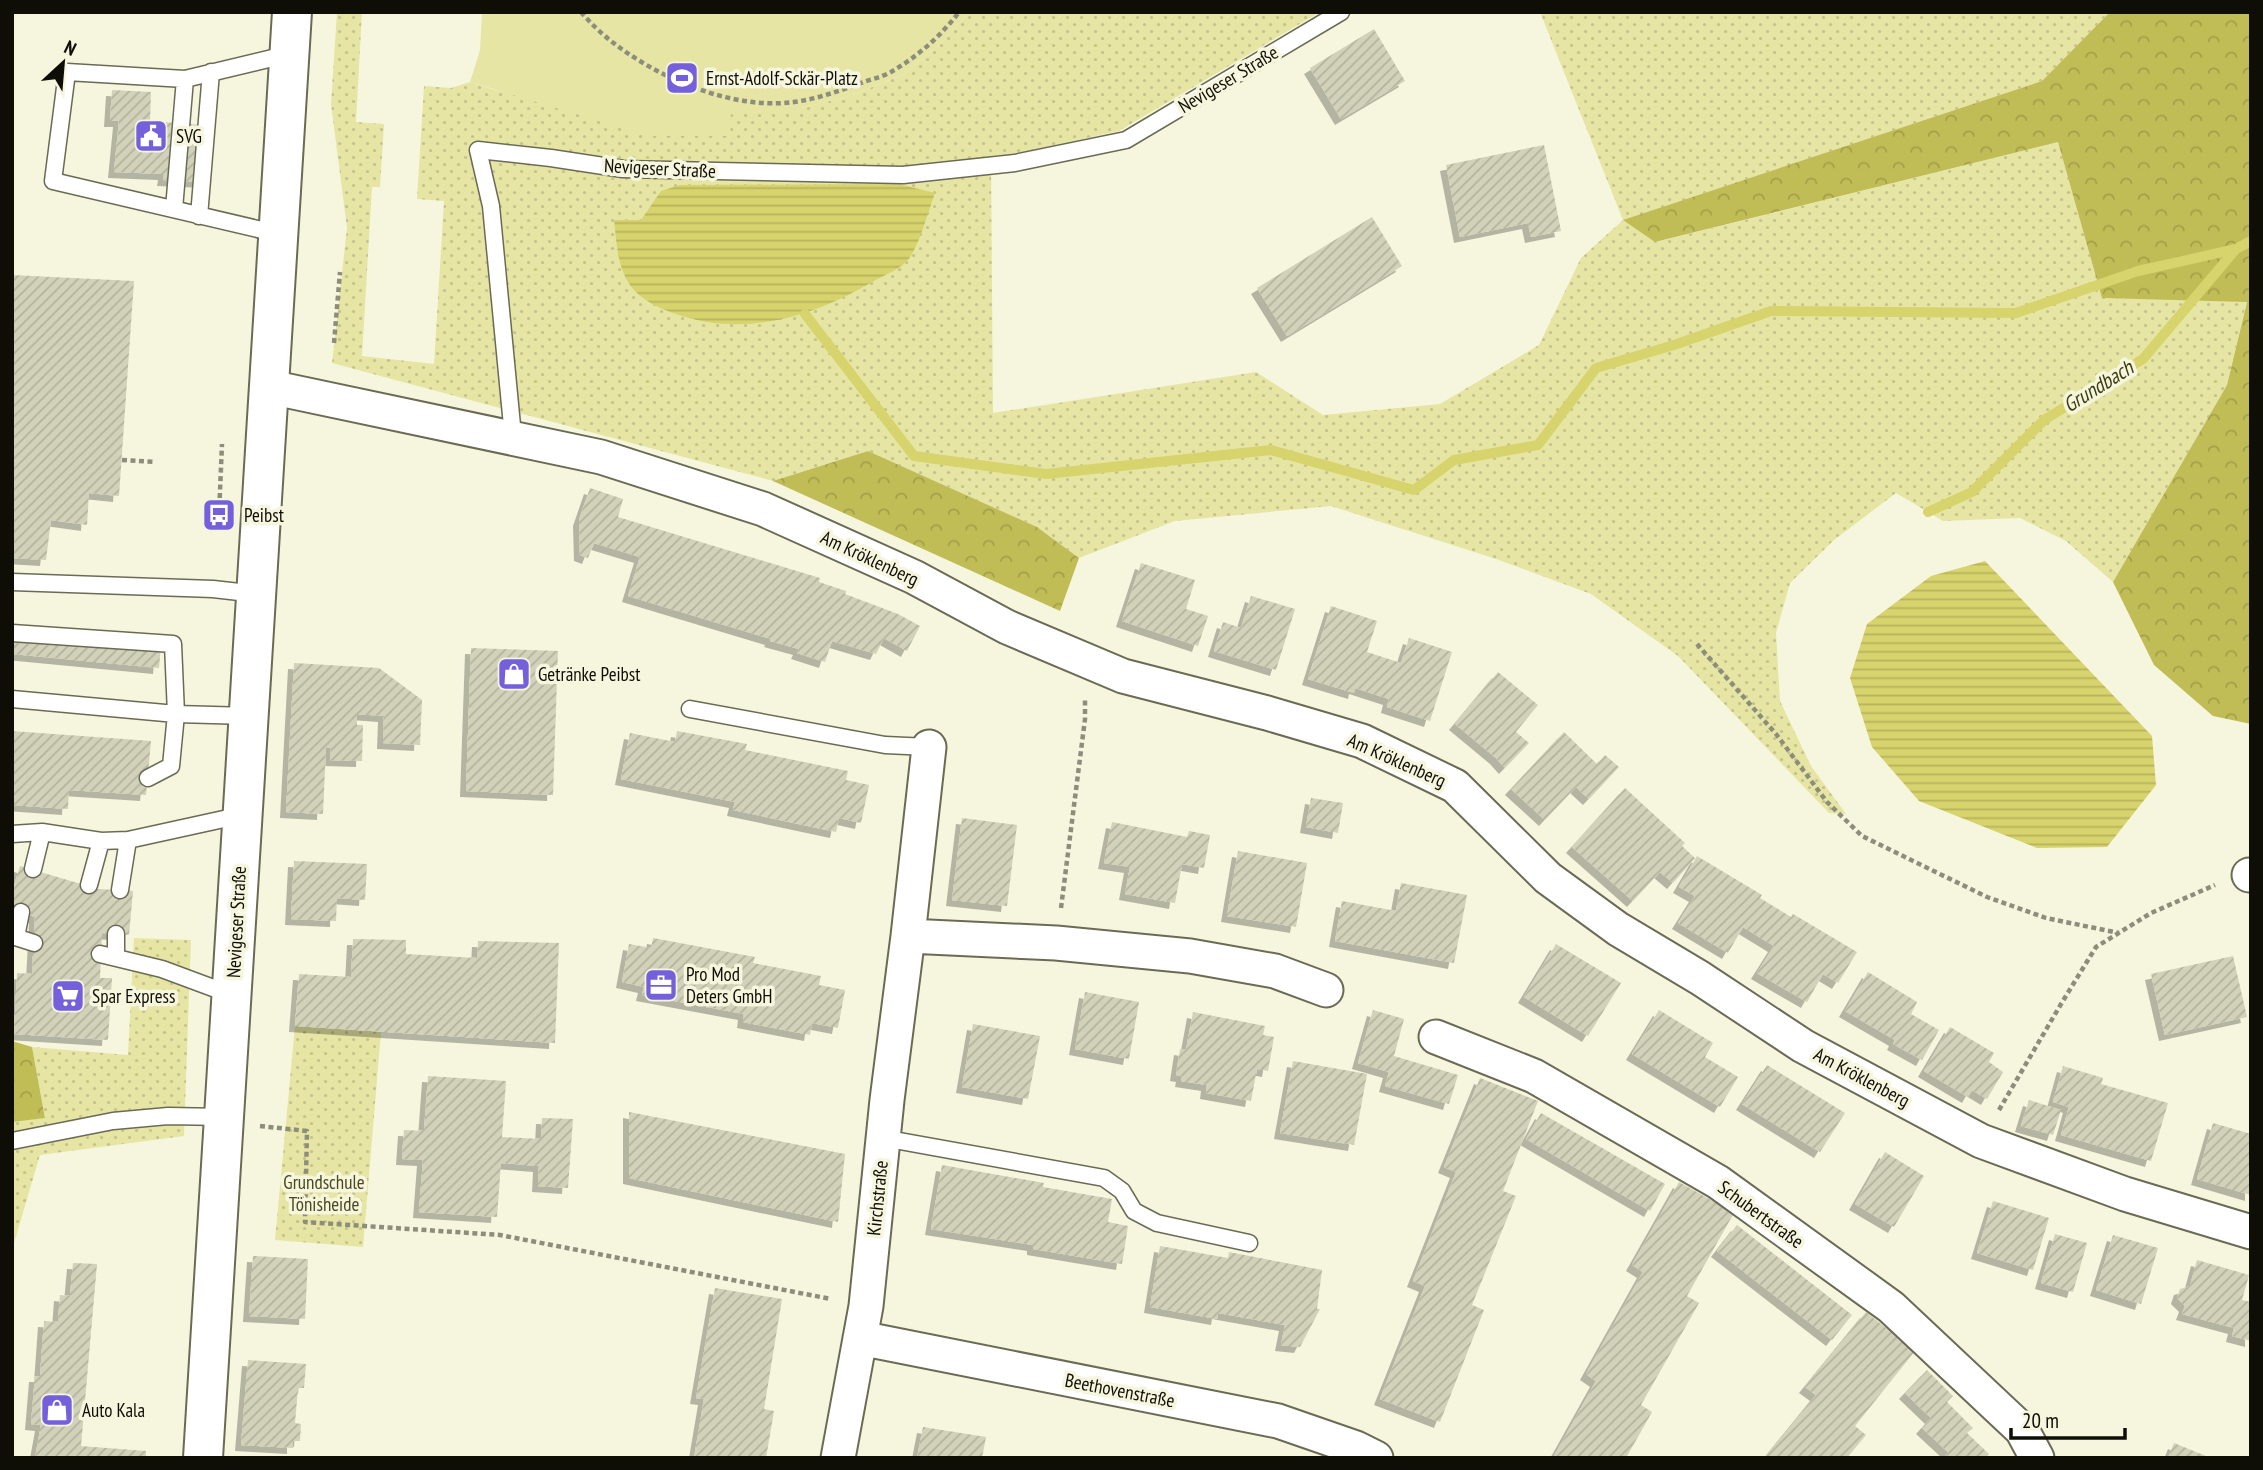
<svg xmlns="http://www.w3.org/2000/svg" width="2263" height="1470" viewBox="0 0 2263 1470" font-family="'PT Sans Narrow',sans-serif">
	<style>
		.grass { fill: url(#grass-dots) }
		.forest { fill: url(#forest-crowns) }
		.garden { fill: #e7e5a4 }
		.water { fill: url(#water-rules) }
		.lines { fill: none; stroke-linecap: round; stroke-linejoin: round }
		.stream { stroke: #d7d36d; stroke-width: 10 }
		.building { fill: url(#building-hatch); filter: url(#shadow) }
		.lane-casing { stroke: #6b6b55; stroke-width: 19 }
		.street-casing { stroke: #6b6b55; stroke-width: 37 }
		.secondary-casing { stroke: #6b6b55; stroke-width: 42 }
		.path { stroke: #8d8d7c; stroke-width: 4.5; stroke-dasharray: 5 3.5; stroke-linecap: butt }
		.lane { stroke: #fff; stroke-width: 16 }
		.street { stroke: #fff; stroke-width: 33 }
		.secondary { stroke: #fff; stroke-width: 38 }
		.labels { text-anchor: middle; dominant-baseline: central; stroke-width: 7; stroke-linejoin: round; paint-order: stroke }
		.poi-label { font-size: 19px; fill: #0e0e06; stroke: #f6f6de; text-anchor: start }
		.street-label { font-size: 19px; fill: #0e0e06; stroke: #f6f6de }
		.park-label { font-size: 19px; fill: #4a481e; stroke: #f6f6de }
		.water-label { font-size: 21px; font-style: italic; fill: #3e3c11; stroke: #f6f6de }
	</style>
	<defs>
		<pattern id="grass-dots" width="8" height="8" patternUnits="userSpaceOnUse" patternTransform="scale(1.75)"><rect width="8" height="8" fill="#e7e5a4"/><path d="M2 2h.1M6 6h.1" fill="none" stroke="#c5c38c" stroke-width="1.8" stroke-linecap="round"/></pattern>
		<pattern id="forest-crowns" width="20" height="18" patternUnits="userSpaceOnUse" patternTransform="scale(1.75)"><rect width="20" height="18" fill="#c0bc56"/><path d="M2 6a3 3 0 1 1 6 0M12 15a3 3 0 1 1 6 0" fill="none" stroke="#a4a049"/></pattern>
		<pattern id="water-rules" width="6" height="5" patternUnits="userSpaceOnUse" patternTransform="scale(1.75)"><rect width="6" height="5" fill="#d7d36d"/><path d="M0 2.5h6" fill="none" stroke="#b7b45d"/></pattern>
		<pattern id="building-hatch" width="6" height="6" patternUnits="userSpaceOnUse" patternTransform="scale(1.75)"><rect width="6" height="6" fill="#d2d2ba"/><path d="M-1 1l2-2M0 6l6-6M5 7l2-2" fill="none" stroke="#b3b39e"/></pattern>
		<filter id="shadow"><feDropShadow dx="-6" dy="6" stdDeviation="0" flood-color="#0004"/></filter>
	</defs>
	<rect width="100%" height="100%" fill="#f6f6de"/>
	<path class="grass" d="M337,12H362L356,122L384,124L380,187H372L362,356L434,364L444,201L417,199L424,86L451,88L470,82L495,90L730,136V110H793L850,96L904,74L944,40L969,12H1320L1119,131L1018,153L991,156L993,413L1256,372L1323,415L1440,404L1539,345L1581,258L1623,220L1540,12H2110L2042,81L1624,220L1656,242L2058,142L2102,298L2247,301L2227,385L2113,582L2066,541L2020,518L1943,521L1896,493L1834,540L1790,583L1776,633L1780,701L1811,766L1846,814L1829,813L1678,656L1591,594L1496,559L1331,506L1175,521L1079,558L1037,527L868,451L773,481L332,363L347,228L331,104Z
		M134,938L191,940L184,1136L40,1155L12,1250V1122L45,1117L32,1047L128,1055Z
		M295,1026L381,1032L363,1247L275,1240Z"/>
	<path class="forest" d="M2110,12H2251V724L2213,716L2154,665L2113,582L2227,385L2247,302L2102,298L2058,142L1655,242L1623,220L2042,81Z
		M868,451L1037,527L1079,558L1060,611L773,481Z
		M12,1041L32,1047L45,1118L12,1122Z"/>
	<path class="garden" d="M482,12H969L944,40L904,74L850,96L793,110H731L730,136H650L470,82L480,50Z"/>
	<path class="water" d="M899,184L935,193C929,209 918,251 906,262C898,270 884,275 874,281C813,317 744,338 676,314C661,309 645,302 634,290C617,270 617,245 614,220H641L661,191L680,185Z
		M1985,561L2152,736L2156,785L2107,847L2037,848L1919,801L1872,747L1850,678L1867,624L1931,576Z"/>
	<g class="lines">
		<path class="stream" d="M805,314L914,456L1046,474L1271,450L1414,490L1454,460L1538,445L1596,368L1674,345L1771,311L2016,313L2138,271L2236,249
			M1928,512L1972,492L2044,420L2143,359L2236,249L2251,241"/>
	</g>
	<path class="building" d="M1374,29L1405,81L1341,119L1310,68Z
		M112,90L151,92L150,121L215,126L210,182L163,180L164,174L114,172L119,121H110Z
		M1544,145L1561,231L1531,237L1528,223L1460,237L1446,165Z
		M1372,217L1402,266L1287,336L1257,288Z
		M12,275L134,281L119,496L89,493L87,525L51,520L46,560L12,558Z
		M590,488L623,499L618,517L820,578L819,582L846,591L845,594L898,614L920,626L907,651L884,638L876,654L832,641L825,662L797,653L799,649L770,641L771,639L628,596L640,557L594,543L588,558L580,555L579,520Z
		M1141,563L1195,580L1186,609L1208,616L1198,646L1122,621Z
		M1251,596L1295,609L1276,670L1214,651L1223,622L1241,628Z
		M1331,606L1377,621L1367,652L1401,663L1409,638L1452,652L1430,721L1387,707L1389,699L1355,688L1354,693L1308,679Z
		M12,631L161,644L159,668L12,654Z
		M471,648L558,651L553,795L466,791Z
		M294,663L379,668L422,700L420,745L383,743L384,716L357,714V725H363L362,761L330,760L331,748L326,747L323,814L286,812Z
		M1498,672L1538,705L1516,732L1529,743L1505,768L1496,758L1455,724Z
		M12,731L151,741L146,795L69,790L68,809L12,805Z
		M677,731L747,744L745,750L848,771L846,780L869,785L861,823L839,818L836,832L733,810L735,802L621,779L630,733L675,742Z
		M1564,732L1597,764L1605,755L1619,767L1589,799L1576,787L1545,820L1511,789Z
		M1625,788L1685,843L1682,846L1695,858L1673,883L1660,872L1633,901L1572,847Z
		M1311,798L1343,803L1338,833L1306,827Z
		M962,818L1017,825L1007,906L952,900Z
		M1112,822L1187,837L1189,831L1210,835L1204,868L1182,864L1175,903L1125,894L1130,867L1104,863Z
		M1238,851L1307,863L1296,927L1227,916Z
		M1697,856L1762,895L1760,898L1791,917L1793,914L1857,952L1838,983L1823,974L1807,1002L1757,973L1774,946L1743,927L1728,953L1678,923L1695,896L1679,887Z
		M294,861L367,864L365,900L337,898L336,921L291,919Z
		M20,866L98,889L133,891L129,935L102,933L100,978H112L108,1040L14,1034L17,973L32,974L35,917L12,909V892Z
		M1401,883L1467,895L1454,963L1335,941L1342,901L1396,911Z
		M653,938L755,957L753,963L821,976L819,985L845,990L838,1028L812,1023L810,1035L743,1022L744,1014L642,995L644,987L622,982L629,944L651,948Z
		M353,939L406,940V954L477,958L478,941L559,943L555,1043L295,1026L299,974L351,977Z
		M1556,944L1621,983L1588,1036L1524,997Z
		M2233,956L2247,1017L2165,1035L2151,974Z
		M1868,972L1917,1002L1911,1014L1939,1030L1922,1060L1893,1044L1895,1040L1845,1011Z
		M1085,992L1139,1002L1129,1059L1075,1049Z
		M1373,1010L1404,1019L1394,1056L1458,1075L1449,1104L1385,1086L1389,1072L1358,1063Z
		M1659,1010L1713,1043L1705,1057L1738,1077L1720,1107L1632,1054Z
		M1193,1012L1265,1026L1263,1035L1274,1037L1268,1071L1257,1069L1251,1101L1206,1093L1207,1085L1181,1081L1182,1076L1176,1075L1180,1049L1186,1050Z
		M973,1024L1040,1036L1028,1099L962,1087Z
		M1950,1027L1994,1053L1989,1062L2003,1072L1987,1099L1972,1090L1968,1097L1924,1071Z
		M1293,1061L1367,1074L1354,1145L1280,1133Z
		M1767,1065L1845,1113L1820,1152L1742,1104Z
		M2063,1066L2103,1078L2101,1084L2168,1103L2151,1161L2061,1135L2069,1107L2053,1102Z
		M428,1076L506,1081L502,1137L541,1139L542,1118L573,1119L568,1188L538,1186L539,1166L501,1163L497,1217L419,1212L423,1160L402,1159L404,1130L424,1131Z
		M1480,1078L1538,1101L1503,1191L1516,1196L1472,1305L1484,1310L1440,1422L1380,1399L1425,1286L1413,1281L1456,1172L1444,1167Z
		M2029,1100L2061,1110L2053,1135L2021,1126Z
		M629,1112L845,1154L838,1222L629,1178Z
		M1541,1113L1665,1184L1650,1211L1526,1139Z
		M2213,1123L2251,1134V1195L2197,1179Z
		M1885,1152L1924,1176L1894,1227L1855,1204Z
		M942,1165L1044,1183L1043,1187L1112,1199L1108,1222L1128,1226L1122,1264L1033,1249V1245L931,1229Z
		M1679,1182L1734,1213L1687,1296L1699,1303L1641,1405L1652,1412L1626,1458H1553L1596,1381L1586,1374L1643,1272L1632,1265Z
		M1993,1201L2049,1218L2033,1270L1977,1253Z
		M1737,1225L1852,1315L1832,1340L1717,1251Z
		M2055,1234L2087,1243L2073,1292L2041,1283Z
		M2113,1235L2158,1248L2141,1304L2096,1290Z
		M1160,1246L1228,1258L1229,1252L1322,1270L1317,1309H1320L1300,1347L1281,1345L1285,1325L1218,1313L1217,1319L1150,1307Z
		M253,1256L308,1259L305,1319L249,1316Z
		M2197,1260L2249,1275L2242,1300L2251,1302V1341L2232,1336L2234,1328L2182,1314L2185,1306L2177,1298L2180,1289L2190,1286Z
		M73,1263L97,1264L81,1446L146,1451V1458H35L41,1425L31,1424L35,1376H40L44,1321L58,1322L60,1295L70,1296Z
		M715,1288L782,1299L764,1409L774,1411L766,1458H694L704,1399L696,1398Z
		M1866,1312L1915,1351L1855,1426L1866,1435L1847,1458H1765L1816,1395L1805,1387Z
		M248,1360L306,1364L304,1388H298L295,1423L301,1424L300,1441H293V1448L241,1445Z
		M1927,1370L1953,1396L1947,1402L1973,1428L1967,1433L1989,1454L1985,1458H1947L1945,1456L1949,1453L1922,1428L1931,1418L1905,1393Z
		M923,1427L986,1437L982,1458H917Z
		M2174,1443L2211,1458H2168Z"/>
	<g class="lines">
		<defs>
			<path id="lane" d="M174,209L185,79
				M199,216L211,72
				M279,234L53,181L67,72L185,79L289,54
				M513,436L491,206L478,150L551,158L623,169L903,175L1015,163L1126,140L1341,12
				M12,582L213,589L257,594
				M12,633L173,644L176,714L171,766L148,778
				M12,699L176,714L249,716
				M690,709L885,745L929,747
				M12,834L42,832L101,841L128,840L242,815
				M33,869L42,832
				M89,885L101,841
				M120,890L128,840
				M12,936L34,943
				M16,937L21,912
				M100,954L162,969L232,995
				M116,957V934
				M883,1138L1104,1178L1122,1191L1134,1211L1157,1223L1249,1243
				M12,1141L113,1121L168,1116L224,1117"/>
			<path id="street" d="M270,387L601,457L763,509L914,577L1007,627L1123,676L1267,713L1362,741L1455,786L1548,878L1618,929L1700,978L1803,1046L1981,1141L2125,1194L2251,1232
				M2249,875H2251
				M908,936L1056,943L1190,956L1275,971L1326,990
				M1436,1037L1534,1076L1718,1182L1891,1307L2022,1430L2037,1458
				M860,1338L1278,1421L1356,1448L1376,1458
				M838,1458L866,1306L887,1100L908,936L929,747"/>
			<path id="secondary" d="M203,1458L292,12"/>
		</defs>
		<use href="#lane" class="lane-casing"/>
		<use href="#street" class="street-casing"/>
		<use href="#secondary" class="secondary-casing"/>
		<path class="path" d="M581,12C626,66 724,112 794,102C817,99 839,91 861,83C871,79 882,77 891,72C917,57 941,36 959,12
			M334,343L340,272
			M122,460L155,462
			M219,515L222,444
			M1697,644L1776,734L1827,802L1862,836L1987,897L2046,918L2119,933
			M1061,908L1085,719V697
			M1999,1110L2061,1004L2096,947L2151,913L2215,885
			M260,1126L307,1131L305,1222L500,1235L831,1299"/>
		<use href="#lane" class="lane"/>
		<use href="#street" class="street"/>
		<use href="#secondary" class="secondary"/>
	</g>
	<defs>
		<symbol id="stadium-square" viewBox="-11 -11 22 22"><rect x="-9" y="-9" width="18" height="18" rx="4" fill="#7460da" stroke="#f6f6de"/><path d="M0-5a6.5 5 0 1 0 0 10a6.5 5 0 1 0 0-10ZM-3.5-1.8h7v3.6h-7Z" fill="#fff"/></symbol>
		<symbol id="civic-square" viewBox="-11 -11 22 22"><rect x="-9" y="-9" width="18" height="18" rx="4" fill="#7460da" stroke="#f6f6de"/><path d="M-.6-6.5H3V-4.5H.6V-3L4-1V1h2V6H-6V1h2V-1L-.6-3ZM-1.2 2.5V6h2.4V2.5Z" fill="#fff"/></symbol>
		<symbol id="bus-square" viewBox="-11 -11 22 22"><rect x="-9" y="-9" width="18" height="18" rx="4" fill="#7460da" stroke="#f6f6de"/><path d="M-5-6H5V4H4V6H2V4H-2V6H-4V4H-5ZM-3.5-4V0h7V-4ZM-3.5 1.2v1.5H-2V1.2ZM2 1.2v1.5H3.5V1.2Z" fill="#fff"/></symbol>
		<symbol id="shop-square" viewBox="-11 -11 22 22"><rect x="-9" y="-9" width="18" height="18" rx="4" fill="#7460da" stroke="#f6f6de"/><path d="M-5-2.5h2.3a2.7 3.5 0 0 1 5.4 0H5L5.5 6h-11ZM-1.5-2.5h3a1.5 2.3 0 0 0-3 0Z" fill="#fff"/></symbol>
		<symbol id="office-square" viewBox="-11 -11 22 22"><rect x="-9" y="-9" width="18" height="18" rx="4" fill="#7460da" stroke="#f6f6de"/><path d="M-6-3h4V-5.5h4V-3h4V5H-6ZM-1-4.5V-3h2v-1.5ZM-6 0V1H6V0Z" fill="#fff"/></symbol>
		<symbol id="supermarket-square" viewBox="-11 -11 22 22"><rect x="-9" y="-9" width="18" height="18" rx="4" fill="#7460da" stroke="#f6f6de"/><path d="M-6-5.5h2.5l.6 2H6L4.5 2H-2.5L-4.4-4H-6ZM-1.5 3.2a1.3 1.3 0 1 0 .1 0ZM3 3.2a1.3 1.3 0 1 0 .1 0Z" fill="#fff"/></symbol>
	</defs>
	<g fill-rule="evenodd">
		<use href="#stadium-square" x="663" y="59" width="38" height="38"/>
		<use href="#civic-square" x="132" y="117" width="38" height="38"/>
		<use href="#bus-square" x="200" y="496" width="38" height="38"/>
		<use href="#shop-square" x="495" y="655" width="38" height="38"/>
		<use href="#office-square" x="642" y="966" width="38" height="38"/>
		<use href="#supermarket-square" x="49" y="977" width="38" height="38"/>
		<use href="#shop-square" x="38" y="1391" width="38" height="38"/>
	</g>
	<g class="labels">
		<g class="poi-label">
			<text x="706" y="78">Ernst-Adolf-Sckär-Platz</text>
			<text x="176" y="136">SVG</text>
			<text x="244" y="515">Peibst</text>
			<text x="538" y="674">Getränke Peibst</text>
			<text x="686" y="974">Pro Mod<tspan x="686" dy="22">Deters GmbH</tspan></text>
			<text x="92" y="996">Spar Express</text>
			<text x="82" y="1410">Auto Kala</text>
		</g>
		<g class="street-label">
			<text transform="translate(1228 79) rotate(-31)">Nevigeser Straße</text>
			<text transform="translate(660 168) rotate(3)">Nevigeser Straße</text>
			<text transform="translate(870 558) rotate(25)">Am Kröklenberg</text>
			<text transform="translate(1397 760) rotate(24)">Am Kröklenberg</text>
			<text transform="translate(236 922) rotate(-87)">Nevigeser Straße</text>
			<text transform="translate(1862 1077) rotate(28)">Am Kröklenberg</text>
			<text transform="translate(877 1198) rotate(-84)">Kirchstraße</text>
			<text transform="translate(1761 1214) rotate(36)">Schubertstraße</text>
			<text transform="translate(1120 1390) rotate(11)">Beethovenstraße</text>
		</g>
		<g class="park-label">
			<text x="324" y="1182">Grundschule<tspan x="324" dy="22">Tönisheide</tspan></text>
		</g>
		<g class="water-label">
			<text transform="translate(2098 386) rotate(-32)">Grundbach</text>
		</g>
	</g>
	<rect width="2263" height="1470" fill="none" stroke="#0e0e06" stroke-width="28"/>
	<g transform="translate(63 63) rotate(26)" stroke="#f6f6de" stroke-width="5" paint-order="stroke">
	<path d="M0-5L12 26L0 18L-12 26Z" fill="#0e0e06"/>
	<text y="-10" font-size="19" font-weight="bold" text-anchor="middle" fill="#0e0e06">N</text>
	</g>
	<path d="M2011 1428v10h114v-10" fill="none" stroke="#0e0e06" stroke-width="3.5"/>
	<text x="2022" y="1428" font-size="21" fill="#0e0e06" stroke="#f6f6de" stroke-width="5" paint-order="stroke">20 m</text>
</svg>
